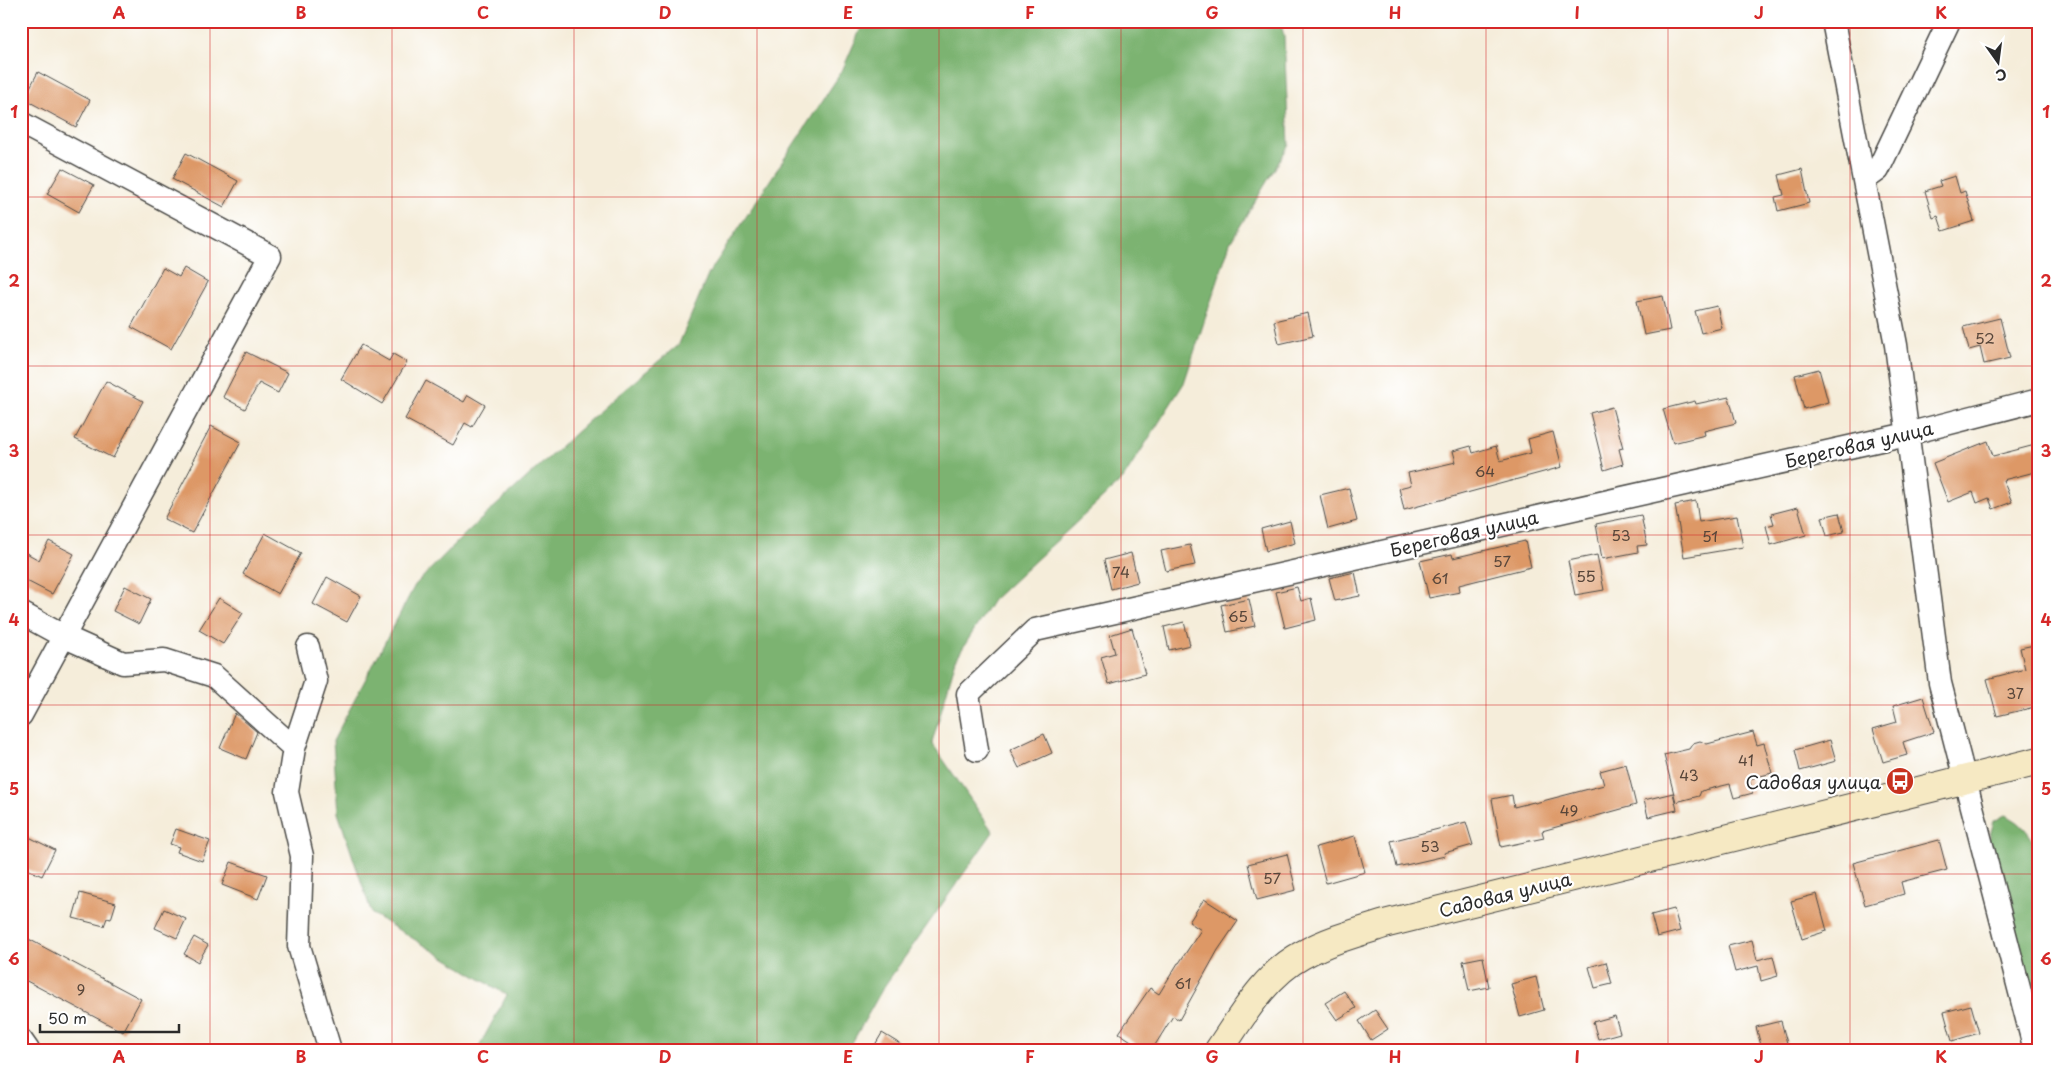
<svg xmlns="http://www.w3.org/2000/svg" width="2060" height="1071" viewBox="0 0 2060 1071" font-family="'Playpen Sans',sans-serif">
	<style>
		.forest { fill: #7bb371; stroke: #536f4e }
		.building { fill: #dd9866 }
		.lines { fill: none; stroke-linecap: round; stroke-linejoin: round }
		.street-casing { stroke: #494845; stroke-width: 25 }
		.secondary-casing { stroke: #494845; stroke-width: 30 }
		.street { stroke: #fff; stroke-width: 22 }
		.secondary { stroke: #f6e9c3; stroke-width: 28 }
		.grid { fill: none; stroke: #d62828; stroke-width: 1; stroke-opacity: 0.55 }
		.labels { text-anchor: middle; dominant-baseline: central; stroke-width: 4.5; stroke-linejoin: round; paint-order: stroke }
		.number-label { font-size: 15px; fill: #58463a }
		.street-label { font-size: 18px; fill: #2b2b2b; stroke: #fff }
		.poi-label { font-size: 18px; fill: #2b2b2b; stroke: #fff; text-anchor: end }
		.neatline { fill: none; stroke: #d62828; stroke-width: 2 }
		.grid-label { font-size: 16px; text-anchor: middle; font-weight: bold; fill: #d62828 }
	</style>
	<rect width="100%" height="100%" fill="#fff"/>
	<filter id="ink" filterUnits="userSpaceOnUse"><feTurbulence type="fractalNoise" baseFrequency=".02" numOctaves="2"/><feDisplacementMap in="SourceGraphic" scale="10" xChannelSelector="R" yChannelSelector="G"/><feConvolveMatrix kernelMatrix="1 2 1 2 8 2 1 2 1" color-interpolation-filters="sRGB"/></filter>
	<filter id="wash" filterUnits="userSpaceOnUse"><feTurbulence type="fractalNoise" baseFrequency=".0096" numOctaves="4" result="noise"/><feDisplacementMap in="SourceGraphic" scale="20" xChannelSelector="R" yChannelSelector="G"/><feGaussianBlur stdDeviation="1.12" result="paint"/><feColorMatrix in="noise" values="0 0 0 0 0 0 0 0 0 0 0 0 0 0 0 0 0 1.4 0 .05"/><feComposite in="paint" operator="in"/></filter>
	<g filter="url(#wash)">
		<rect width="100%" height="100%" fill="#f5edda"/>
		<path class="forest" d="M864,21H1280L1284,36L1289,145L1230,243L1184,383L1123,479L993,600L956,659L932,743L993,832L883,988L848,1050H477L507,995L372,914L338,813L333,741L415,585L466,533L605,406L679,344L709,273L842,71Z
			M2005,815C2024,823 2029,834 2039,850V1034L1987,846L1994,821Z"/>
		<g id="blocks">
			<path class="building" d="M38,72L90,100L76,127L24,99Z
				M186,153L238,181L224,207L172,179Z
				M62,168L94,185L79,212L47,194Z
				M1802,169L1809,203L1778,211L1775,197L1784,195L1779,175Z
				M1955,176L1960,193L1965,191L1974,221L1943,231L1938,216L1933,218L1925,191L1941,186L1939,181Z
				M163,268L179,277L184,268L208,282L171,349L131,327Z
				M1663,296L1670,330L1644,335L1637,301Z
				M1717,306L1722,328L1701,333L1695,311Z
				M1308,313L1313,336L1279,344L1274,321Z
				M2000,318L2010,358L1984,364L1980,347L1969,350L1963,327Z
				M361,345L389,361L393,354L407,362L382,404L341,379Z
				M246,352L288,373L278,393L259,383L245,409L223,397Z
				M1819,369L1828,402L1804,409L1795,375Z
				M106,381L143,401L113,458L75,439Z
				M426,381L464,402L468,395L485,405L472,427L465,423L453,445L405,419Z
				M1729,397L1736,423L1704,431L1705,435L1673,443L1663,409L1695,401L1696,404Z
				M1612,407L1623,448L1619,449L1623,464L1604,470L1590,413Z
				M211,426L241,442L192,533L164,519L194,462H192Z
				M1553,432L1562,467L1404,510L1399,488L1411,485L1408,473L1456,462L1453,451L1471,446L1473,453L1496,446L1500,461L1531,453L1528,439Z
				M1988,441L1993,456L2035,445L2039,461V471L2003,480L2012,502L1993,509L1989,498L1977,503L1973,492L1948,502L1933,463Z
				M1349,488L1357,521L1328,529L1320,495Z
				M1696,501L1699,522L1737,516L1743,547L1684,557L1675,505Z
				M1798,507L1806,535L1771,545L1766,526L1774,524L1771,514Z
				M1839,513L1844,532L1827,536L1822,517Z
				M1641,515L1647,545L1637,546L1638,552L1602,559L1596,524Z
				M1290,521L1295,543L1266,551L1261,529Z
				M265,533L301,553L278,594L243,574Z
				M49,541L74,554L52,594L21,578V550L39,560Z
				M1525,541L1531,567L1459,585L1460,592L1429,598L1420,561L1452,554L1453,558Z
				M1190,545L1195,565L1166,571L1161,551Z
				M1131,553L1138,582L1111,589L1104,560Z
				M1597,555L1604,590L1575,595L1568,561Z
				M1355,572L1360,596L1335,601L1329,578Z
				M327,577L361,596L347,622L313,604Z
				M125,586L151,599L139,624L113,611Z
				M1297,587L1301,601L1311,598L1316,620L1285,628L1276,592Z
				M219,598L243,613L223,644L199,630Z
				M1249,599L1255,626L1227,632L1221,605Z
				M1184,622L1190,645L1169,650L1164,627Z
				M1132,628L1145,674L1109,684L1101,657L1115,653L1110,635Z
				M2039,644V706L1997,716L1987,679L2025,669L2020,648Z
				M1923,697L1934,732L1903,742L1907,755L1883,762L1873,729L1897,722L1893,706Z
				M235,713L257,732L246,759L220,748Z
				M1753,732L1757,745L1764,743L1772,773L1749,779L1753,793L1734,798L1730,784L1701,791L1699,796L1676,802L1664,755L1689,749L1693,743L1700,741L1707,744Z
				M1044,734L1052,753L1019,768L1010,750Z
				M1830,740L1836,761L1800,771L1795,750Z
				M1626,764L1636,805L1542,831L1544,838L1501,847L1492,799L1512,795L1514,807L1534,802L1535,803L1604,785L1600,771Z
				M1673,793L1677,810L1648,817L1644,800Z
				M1466,822L1473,845L1444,853L1445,856L1397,867L1391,841Z
				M176,829L210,841L202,861L177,852L179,847L170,844Z
				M1355,836L1365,872L1326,883L1316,847Z
				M29,837L55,850L42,876L21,866V853Z
				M1939,840L1947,870L1901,882L1904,894L1865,905L1853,863Z
				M1287,854L1296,890L1257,900L1248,864Z
				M231,862L267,875L258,899L222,885Z
				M80,893L116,903L111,919L107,918L104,926L73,918Z
				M1817,894L1827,931L1802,939L1791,901Z
				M1204,899L1238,921L1218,950L1179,1020L1173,1016L1152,1050H1145L1119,1033L1150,988L1159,994L1178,963H1179L1201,930L1189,922Z
				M164,909L186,919L177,938L155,928Z
				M1674,909L1680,931L1657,937L1651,915Z
				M21,935L141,999L123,1032L21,978Z
				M194,937L208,945L198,962L184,954Z
				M1752,940L1757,960L1773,956L1778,976L1761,981L1758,966L1735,972L1728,946Z
				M1483,957L1489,987L1469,991L1463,961Z
				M1606,962L1612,984L1595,988L1589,967Z
				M1536,977L1544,1010L1520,1017L1511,984Z
				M1344,991L1356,1008L1337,1020L1325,1003Z
				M1971,1005L1979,1033L1952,1041L1944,1012Z
				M1375,1010L1388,1029L1371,1040L1359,1021Z
				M1615,1016L1620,1033L1598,1039L1593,1022Z
				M1781,1021L1787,1043L1762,1049L1756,1027Z
				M882,1033L910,1050H872Z"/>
		</g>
	</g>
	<g filter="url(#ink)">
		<use href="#blocks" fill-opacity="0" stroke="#494845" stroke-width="1"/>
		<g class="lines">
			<defs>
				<path id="street" d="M1833,21L1896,345L1940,683L2035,1050
					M21,123L270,256L21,715
					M1864,180L1878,170L1949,21
					M21,613L63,636L123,663L164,660L214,676L294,748
					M308,647L316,681L294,748L287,792L302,856L299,946L330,1050
					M977,750L968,694L1035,630L1907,434L2039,400
					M21,1040L28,1050"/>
				<path id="secondary" d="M1219,1050C1242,1016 1265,975 1302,955C1329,940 1359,932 1388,923L2039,761"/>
			</defs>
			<use href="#street" class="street-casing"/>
			<use href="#secondary" class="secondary-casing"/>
			<use href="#street" class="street"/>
			<use href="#secondary" class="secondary"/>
		</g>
	</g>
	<path class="grid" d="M210,21V1050M392,21V1050M574,21V1050M757,21V1050M939,21V1050M1121,21V1050M1303,21V1050M1486,21V1050M1668,21V1050M1850,21V1050M21,197H2039M21,366H2039M21,535H2039M21,705H2039M21,874H2039"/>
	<defs>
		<symbol id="bus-disc" viewBox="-11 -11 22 22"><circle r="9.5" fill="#c8321e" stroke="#fff"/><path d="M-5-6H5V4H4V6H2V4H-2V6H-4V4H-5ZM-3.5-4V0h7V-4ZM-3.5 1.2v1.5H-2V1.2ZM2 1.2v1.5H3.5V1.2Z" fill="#fff"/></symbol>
	</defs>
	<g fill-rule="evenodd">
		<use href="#bus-disc" x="1884" y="765" width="32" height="32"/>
	</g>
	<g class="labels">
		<g class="number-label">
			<text x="1985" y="337">52</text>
			<text x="1485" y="470">64</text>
			<text x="1621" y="534">53</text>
			<text x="1710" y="535">51</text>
			<text x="1502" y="560">57</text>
			<text x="1121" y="571">74</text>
			<text x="1586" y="575">55</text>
			<text x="1440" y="577">61</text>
			<text x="1238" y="615">65</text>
			<text x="2015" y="692">37</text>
			<text x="1746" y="759">41</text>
			<text x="1689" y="774">43</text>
			<text x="1569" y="809">49</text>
			<text x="1430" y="845">53</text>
			<text x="1272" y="877">57</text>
			<text x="1183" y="982">61</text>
			<text x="81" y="988">9</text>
		</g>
		<g class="street-label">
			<text transform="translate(1859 444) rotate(-13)">Береговая улица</text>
			<text transform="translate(1464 533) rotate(-13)">Береговая улица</text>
			<text transform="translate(1505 894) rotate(-14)">Садовая улица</text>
		</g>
		<g class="poi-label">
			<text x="1881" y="781">Садовая улица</text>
		</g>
	</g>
	<rect width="2060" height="1071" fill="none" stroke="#fff" stroke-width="55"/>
	<g transform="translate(1998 62) rotate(166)" stroke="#ffffff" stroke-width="4" paint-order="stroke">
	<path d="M0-4L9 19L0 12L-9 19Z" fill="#2b2b2b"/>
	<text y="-8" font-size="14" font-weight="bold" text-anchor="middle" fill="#2b2b2b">С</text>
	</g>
	<path d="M40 1024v8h139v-8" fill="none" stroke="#2b2b2b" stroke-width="2.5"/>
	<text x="48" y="1024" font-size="15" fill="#2b2b2b" stroke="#ffffff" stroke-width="4" paint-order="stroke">50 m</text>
	<rect x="28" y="28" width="2004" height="1016" class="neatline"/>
	<g class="grid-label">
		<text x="119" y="19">A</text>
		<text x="301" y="19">B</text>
		<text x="483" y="19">C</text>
		<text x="665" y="19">D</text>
		<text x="848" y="19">E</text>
		<text x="1030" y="19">F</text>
		<text x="1212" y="19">G</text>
		<text x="1395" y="19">H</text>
		<text x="1577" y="19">I</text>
		<text x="1759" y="19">J</text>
		<text x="1941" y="19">K</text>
		<text x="14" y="118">1</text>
		<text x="2046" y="118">1</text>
		<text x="14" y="287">2</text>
		<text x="2046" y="287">2</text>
		<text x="14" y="457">3</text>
		<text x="2046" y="457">3</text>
		<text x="14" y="626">4</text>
		<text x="2046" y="626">4</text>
		<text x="14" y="795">5</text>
		<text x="2046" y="795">5</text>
		<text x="14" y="965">6</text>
		<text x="2046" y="965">6</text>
		<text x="119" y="1063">A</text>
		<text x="301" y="1063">B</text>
		<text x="483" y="1063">C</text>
		<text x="665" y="1063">D</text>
		<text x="848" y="1063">E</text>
		<text x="1030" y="1063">F</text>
		<text x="1212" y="1063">G</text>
		<text x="1395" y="1063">H</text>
		<text x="1577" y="1063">I</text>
		<text x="1759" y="1063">J</text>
		<text x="1941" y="1063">K</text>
	</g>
</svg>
